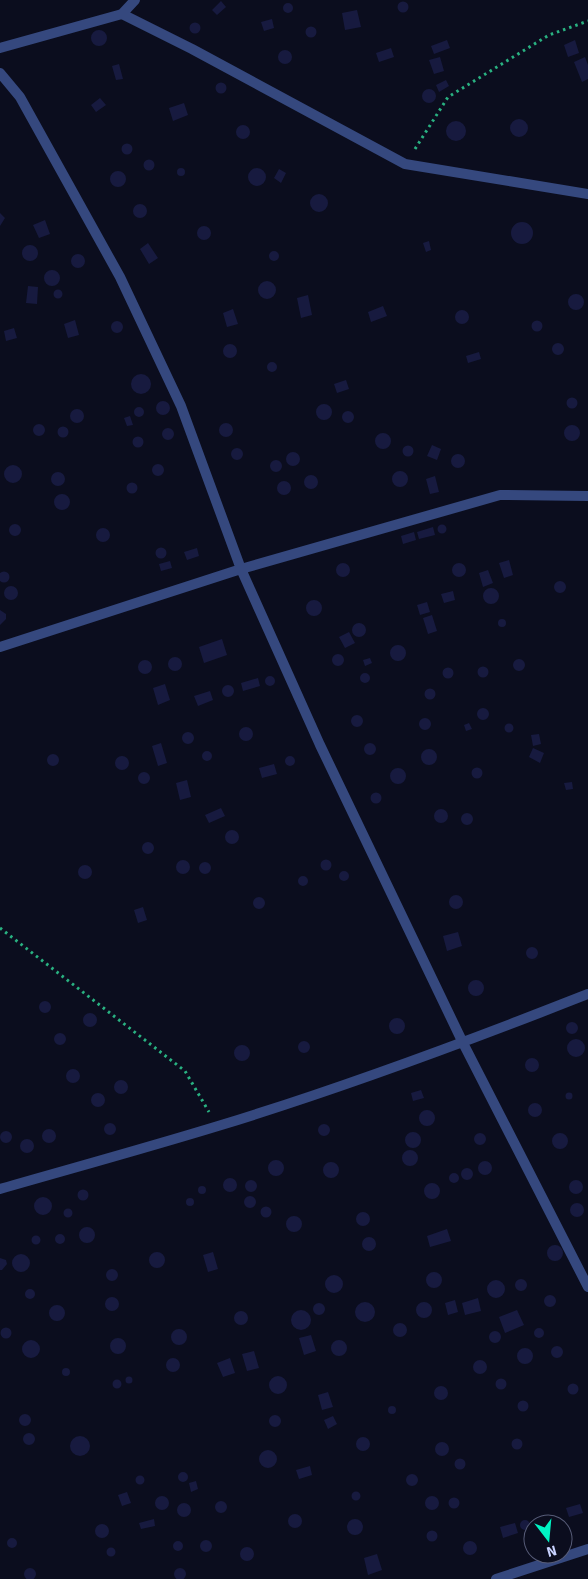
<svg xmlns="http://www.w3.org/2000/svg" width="588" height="1579" viewBox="0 0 588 1579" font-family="Signika,sans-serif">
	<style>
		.building { fill: #171a3f }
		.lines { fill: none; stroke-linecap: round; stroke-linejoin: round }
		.path { stroke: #29b181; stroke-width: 3; stroke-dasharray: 2.5 4; stroke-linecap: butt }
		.street { stroke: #35487e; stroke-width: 10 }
	</style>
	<rect width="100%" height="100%" fill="#0b0d1e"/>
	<path class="building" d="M221,1L226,7L217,15L212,10Z
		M397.5 7a5.5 5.5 0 1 1 11 0a5.5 5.5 0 1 1-11 0Z
		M283 8a5 5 0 1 1 10 0a5 5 0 1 1-10 0Z
		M357,10L361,27L345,30L342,13Z
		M272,19L274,28L264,31L261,22Z
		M189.5 28a5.5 5.5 0 1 1 11 0a5.5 5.5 0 1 1-11 0Z
		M305.5 32a5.5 5.5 0 1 1 11 0a5.5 5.5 0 1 1-11 0Z
		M91 38a8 8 0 1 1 16 0a8 8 0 1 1-16 0Z
		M447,40L450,48L434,54L431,46Z
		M575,40L579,53L568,57L564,45Z
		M391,48L394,57L379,62L376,53Z
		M278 57a7 7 0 1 1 14 0a7 7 0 1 1-14 0Z
		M440,57L444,71L434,74L429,60Z
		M585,57L588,65V79L582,82L574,62Z
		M119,64L123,79L116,80L112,66Z
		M446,80L449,86L439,92L436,85Z
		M215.5 88a5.5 5.5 0 1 1 11 0a5.5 5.5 0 1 1-11 0Z
		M422 96a7 7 0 1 1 14 0a7 7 0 1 1-14 0Z
		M100,98L106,105L96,112L91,105Z
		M184,103L188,115L173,121L169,108Z
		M510 128a9 9 0 1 1 18 0a9 9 0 1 1-18 0Z
		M446 131a10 10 0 1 1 20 0a10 10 0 1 1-20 0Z
		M236 132a7 7 0 1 1 14 0a7 7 0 1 1-14 0Z
		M121.5 149a5.5 5.5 0 1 1 11 0a5.5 5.5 0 1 1-11 0Z
		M143.5 165a5.5 5.5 0 1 1 11 0a5.5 5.5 0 1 1-11 0Z
		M177 172a4 4 0 1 1 8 0a4 4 0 1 1-8 0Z
		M248 177a9 9 0 1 1 18 0a9 9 0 1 1-18 0Z
		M279,169L286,173L281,183L274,178Z
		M110 179a8 8 0 1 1 16 0a8 8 0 1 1-16 0Z
		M310 203a9 9 0 1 1 18 0a9 9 0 1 1-18 0Z
		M133 211a7 7 0 1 1 14 0a7 7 0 1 1-14 0Z
		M0,213L5,218L0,226Z
		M45,220L50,234L39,238L33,225Z
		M511 233a11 11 0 1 1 22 0a11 11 0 1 1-22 0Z
		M197 233a7 7 0 1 1 14 0a7 7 0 1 1-14 0Z
		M429,241L431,250L426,252L423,243Z
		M148,243L158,258L149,264L140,249Z
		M22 253a8 8 0 1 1 16 0a8 8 0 1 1-16 0Z
		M269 256a5 5 0 1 1 10 0a5 5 0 1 1-10 0Z
		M71 261a7 7 0 1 1 14 0a7 7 0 1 1-14 0Z
		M44 278a8 8 0 1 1 16 0a8 8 0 1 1-16 0Z
		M258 290a9 9 0 1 1 18 0a9 9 0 1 1-18 0Z
		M28,286L38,287L37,304L26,303Z
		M53.5 294a4.5 4.5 0 1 1 9 0a4.5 4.5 0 1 1-9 0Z
		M568 302a8 8 0 1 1 16 0a8 8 0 1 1-16 0Z
		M308,295L312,315L301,318L297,298Z
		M383,306L387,316L371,322L368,312Z
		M233,309L238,324L227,327L223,313Z
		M455 317a7 7 0 1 1 14 0a7 7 0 1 1-14 0Z
		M75,320L79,335L68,338L64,324Z
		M531.5 326a5.5 5.5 0 1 1 11 0a5.5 5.5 0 1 1-11 0Z
		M111 327a6 6 0 1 1 12 0a6 6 0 1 1-12 0Z
		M14,328L17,338L6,341L4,331Z
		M552 349a6 6 0 1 1 12 0a6 6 0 1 1-12 0Z
		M223 351a7 7 0 1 1 14 0a7 7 0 1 1-14 0Z
		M479,352L481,359L468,363L466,356Z
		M267 367a5 5 0 1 1 10 0a5 5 0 1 1-10 0Z
		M131 384a10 10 0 1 1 20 0a10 10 0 1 1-20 0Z
		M346,380L349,389L337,393L334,384Z
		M566.5 403a5.5 5.5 0 1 1 11 0a5.5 5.5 0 1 1-11 0Z
		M156 408a7 7 0 1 1 14 0a7 7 0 1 1-14 0Z
		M316 412a8 8 0 1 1 16 0a8 8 0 1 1-16 0Z
		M134 412a5 5 0 1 1 10 0a5 5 0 1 1-10 0Z
		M70 416a7 7 0 1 1 14 0a7 7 0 1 1-14 0Z
		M342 417a6 6 0 1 1 12 0a6 6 0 1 1-12 0Z
		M130,416L133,425L127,426L124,418Z
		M219 430a7 7 0 1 1 14 0a7 7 0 1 1-14 0Z
		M33 430a6 6 0 1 1 12 0a6 6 0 1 1-12 0Z
		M564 433a8 8 0 1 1 16 0a8 8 0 1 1-16 0Z
		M57.5 432a5.5 5.5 0 1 1 11 0a5.5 5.5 0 1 1-11 0Z
		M162 434a6 6 0 1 1 12 0a6 6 0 1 1-12 0Z
		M375 441a8 8 0 1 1 16 0a8 8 0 1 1-16 0Z
		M132.5 442a5.5 5.5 0 1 1 11 0a5.5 5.5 0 1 1-11 0Z
		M432,445L441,449L437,460L427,456Z
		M402.5 451a5.5 5.5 0 1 1 11 0a5.5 5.5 0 1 1-11 0Z
		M231 454a6 6 0 1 1 12 0a6 6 0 1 1-12 0Z
		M286 459a7 7 0 1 1 14 0a7 7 0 1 1-14 0Z
		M451 461a7 7 0 1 1 14 0a7 7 0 1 1-14 0Z
		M270 466a6 6 0 1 1 12 0a6 6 0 1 1-12 0Z
		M152 470a6 6 0 1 1 12 0a6 6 0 1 1-12 0Z
		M4 474a9 9 0 1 1 18 0a9 9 0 1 1-18 0Z
		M392 479a8 8 0 1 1 16 0a8 8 0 1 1-16 0Z
		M51 479a7 7 0 1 1 14 0a7 7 0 1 1-14 0Z
		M304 482a7 7 0 1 1 14 0a7 7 0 1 1-14 0Z
		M435,476L439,492L430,494L426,479Z
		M277 488a7 7 0 1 1 14 0a7 7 0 1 1-14 0Z
		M126.5 488a5.5 5.5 0 1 1 11 0a5.5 5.5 0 1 1-11 0Z
		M54 502a8 8 0 1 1 16 0a8 8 0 1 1-16 0Z
		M9 530a6 6 0 1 1 12 0a6 6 0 1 1-12 0Z
		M437.5 529a4.5 4.5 0 1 1 9 0a4.5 4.5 0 1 1-9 0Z
		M433,527L435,535L419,539L417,532Z
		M96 535a7 7 0 1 1 14 0a7 7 0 1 1-14 0Z
		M414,532L416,540L403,544L401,536Z
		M155.5 553a5.5 5.5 0 1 1 11 0a5.5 5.5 0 1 1-11 0Z
		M197,548L199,556L187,560L184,552Z
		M509,560L513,575L504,578L499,563Z
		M170,561L172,568L161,571L159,564Z
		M336 570a7 7 0 1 1 14 0a7 7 0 1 1-14 0Z
		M452 570a7 7 0 1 1 14 0a7 7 0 1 1-14 0Z
		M488,570L493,583L483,587L479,573Z
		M-1.5 577a5.5 5.5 0 1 1 11 0a5.5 5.5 0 1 1-11 0Z
		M554 587a6 6 0 1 1 12 0a6 6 0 1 1-12 0Z
		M4 593a7 7 0 1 1 14 0a7 7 0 1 1-14 0Z
		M483 596a8 8 0 1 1 16 0a8 8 0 1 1-16 0Z
		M453,591L455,600L444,603L441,594Z
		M306 608a8 8 0 1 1 16 0a8 8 0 1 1-16 0Z
		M427,602L430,612L420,615L417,605Z
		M0,610L6,614V619L0,625Z
		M432,615L437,631L428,634L423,618Z
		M498 623a4 4 0 1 1 8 0a4 4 0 1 1-8 0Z
		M352 630a7 7 0 1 1 14 0a7 7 0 1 1-14 0Z
		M349,632L355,643L345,648L339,637Z
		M222,639L227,655L204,663L199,647Z
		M390 653a8 8 0 1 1 16 0a8 8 0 1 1-16 0Z
		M332 660a6 6 0 1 1 12 0a6 6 0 1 1-12 0Z
		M168 664a7 7 0 1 1 14 0a7 7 0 1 1-14 0Z
		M370,658L372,663L365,666L363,660Z
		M513 665a6 6 0 1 1 12 0a6 6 0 1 1-12 0Z
		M138 667a7 7 0 1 1 14 0a7 7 0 1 1-14 0Z
		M477.5 672a5.5 5.5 0 1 1 11 0a5.5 5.5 0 1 1-11 0Z
		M442.5 673a5.5 5.5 0 1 1 11 0a5.5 5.5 0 1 1-11 0Z
		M360 678a5 5 0 1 1 10 0a5 5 0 1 1-10 0Z
		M265 681a5 5 0 1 1 10 0a5 5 0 1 1-10 0Z
		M258,678L260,686L243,691L241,683Z
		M165,684L170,700L158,705L153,688Z
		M222 691a6 6 0 1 1 12 0a6 6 0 1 1-12 0Z
		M424.5 694a5.5 5.5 0 1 1 11 0a5.5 5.5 0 1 1-11 0Z
		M210,691L213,700L198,706L194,696Z
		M477 714a6 6 0 1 1 12 0a6 6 0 1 1-12 0Z
		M351 721a6 6 0 1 1 12 0a6 6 0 1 1-12 0Z
		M419 724a6 6 0 1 1 12 0a6 6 0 1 1-12 0Z
		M469,723L472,729L466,731L464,725Z
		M504.5 728a4.5 4.5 0 1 1 9 0a4.5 4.5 0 1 1-9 0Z
		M239 734a7 7 0 1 1 14 0a7 7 0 1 1-14 0Z
		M182 738a6 6 0 1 1 12 0a6 6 0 1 1-12 0Z
		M539,734L541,744L533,746L531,735Z
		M364 749a6 6 0 1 1 12 0a6 6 0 1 1-12 0Z
		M161,743L167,763L158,766L152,746Z
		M533,748L544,753L540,763L529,757Z
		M421 757a8 8 0 1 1 16 0a8 8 0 1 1-16 0Z
		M202 756a5 5 0 1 1 10 0a5 5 0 1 1-10 0Z
		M47 760a6 6 0 1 1 12 0a6 6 0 1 1-12 0Z
		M285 761a5 5 0 1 1 10 0a5 5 0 1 1-10 0Z
		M115 763a7 7 0 1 1 14 0a7 7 0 1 1-14 0Z
		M274,764L277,774L262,778L259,768Z
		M471.5 773a5.5 5.5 0 1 1 11 0a5.5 5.5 0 1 1-11 0Z
		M390 776a8 8 0 1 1 16 0a8 8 0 1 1-16 0Z
		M138 778a6 6 0 1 1 12 0a6 6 0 1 1-12 0Z
		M187,780L191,797L180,800L176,783Z
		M572,782L573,789L566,790L564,783Z
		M370.5 798a5.5 5.5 0 1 1 11 0a5.5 5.5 0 1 1-11 0Z
		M221,808L225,816L209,823L205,815Z
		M434 816a7 7 0 1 1 14 0a7 7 0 1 1-14 0Z
		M461 819a6 6 0 1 1 12 0a6 6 0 1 1-12 0Z
		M225 837a7 7 0 1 1 14 0a7 7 0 1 1-14 0Z
		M142 848a6 6 0 1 1 12 0a6 6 0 1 1-12 0Z
		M320.5 865a5.5 5.5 0 1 1 11 0a5.5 5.5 0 1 1-11 0Z
		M176 867a7 7 0 1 1 14 0a7 7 0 1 1-14 0Z
		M199 868a6 6 0 1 1 12 0a6 6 0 1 1-12 0Z
		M78 872a7 7 0 1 1 14 0a7 7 0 1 1-14 0Z
		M339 876a5 5 0 1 1 10 0a5 5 0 1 1-10 0Z
		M298 881a5 5 0 1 1 10 0a5 5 0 1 1-10 0Z
		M449 902a7 7 0 1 1 14 0a7 7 0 1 1-14 0Z
		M253 903a6 6 0 1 1 12 0a6 6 0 1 1-12 0Z
		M143,907L147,920L138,923L134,910Z
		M458,932L462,946L447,951L443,936Z
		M526 953a6 6 0 1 1 12 0a6 6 0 1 1-12 0Z
		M468 988a8 8 0 1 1 16 0a8 8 0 1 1-16 0Z
		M39 1007a6 6 0 1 1 12 0a6 6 0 1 1-12 0Z
		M83 1020a7 7 0 1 1 14 0a7 7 0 1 1-14 0Z
		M389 1026a8 8 0 1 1 16 0a8 8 0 1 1-16 0Z
		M566 1028a6 6 0 1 1 12 0a6 6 0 1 1-12 0Z
		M54 1039a6 6 0 1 1 12 0a6 6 0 1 1-12 0Z
		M567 1048a9 9 0 1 1 18 0a9 9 0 1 1-18 0Z
		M298 1047a6 6 0 1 1 12 0a6 6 0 1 1-12 0Z
		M234 1053a8 8 0 1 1 16 0a8 8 0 1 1-16 0Z
		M525 1065a7 7 0 1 1 14 0a7 7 0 1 1-14 0Z
		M66 1076a7 7 0 1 1 14 0a7 7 0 1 1-14 0Z
		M114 1087a7 7 0 1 1 14 0a7 7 0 1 1-14 0Z
		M421,1090L424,1098L413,1101L411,1093Z
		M565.5 1096a3.5 3.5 0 1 1 7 0a3.5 3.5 0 1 1-7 0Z
		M91 1100a7 7 0 1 1 14 0a7 7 0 1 1-14 0Z
		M528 1110a7 7 0 1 1 14 0a7 7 0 1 1-14 0Z
		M419 1118a8 8 0 1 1 16 0a8 8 0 1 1-16 0Z
		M104 1129a6 6 0 1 1 12 0a6 6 0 1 1-12 0Z
		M318 1130a6 6 0 1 1 12 0a6 6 0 1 1-12 0Z
		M42 1136a7 7 0 1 1 14 0a7 7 0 1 1-14 0Z
		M0 1137a6 6 0 1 1 12 0a6 6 0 1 1-12 0Z
		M405 1140a8 8 0 1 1 16 0a8 8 0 1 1-16 0Z
		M474 1139a6 6 0 1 1 12 0a6 6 0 1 1-12 0Z
		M552 1141a8 8 0 1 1 16 0a8 8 0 1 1-16 0Z
		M20 1146a7 7 0 1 1 14 0a7 7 0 1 1-14 0Z
		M402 1158a8 8 0 1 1 16 0a8 8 0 1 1-16 0Z
		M268 1168a8 8 0 1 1 16 0a8 8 0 1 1-16 0Z
		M478 1168a7 7 0 1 1 14 0a7 7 0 1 1-14 0Z
		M323 1170a8 8 0 1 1 16 0a8 8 0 1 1-16 0Z
		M461 1174a6 6 0 1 1 12 0a6 6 0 1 1-12 0Z
		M449 1178a5 5 0 1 1 10 0a5 5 0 1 1-10 0Z
		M223 1185a7 7 0 1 1 14 0a7 7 0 1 1-14 0Z
		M569 1187a7 7 0 1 1 14 0a7 7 0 1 1-14 0Z
		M245 1186a6 6 0 1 1 12 0a6 6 0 1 1-12 0Z
		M424 1191a8 8 0 1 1 16 0a8 8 0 1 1-16 0Z
		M198 1190a4 4 0 1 1 8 0a4 4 0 1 1-8 0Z
		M77.5 1195a5.5 5.5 0 1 1 11 0a5.5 5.5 0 1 1-11 0Z
		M244 1202a6 6 0 1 1 12 0a6 6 0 1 1-12 0Z
		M34 1206a9 9 0 1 1 18 0a9 9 0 1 1-18 0Z
		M186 1202a4 4 0 1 1 8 0a4 4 0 1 1-8 0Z
		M570 1210a7 7 0 1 1 14 0a7 7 0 1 1-14 0Z
		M260.5 1212a5.5 5.5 0 1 1 11 0a5.5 5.5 0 1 1-11 0Z
		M63.5 1213a4.5 4.5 0 1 1 9 0a4.5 4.5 0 1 1-9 0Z
		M356 1219a7 7 0 1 1 14 0a7 7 0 1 1-14 0Z
		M286 1224a8 8 0 1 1 16 0a8 8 0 1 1-16 0Z
		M79 1235a8 8 0 1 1 16 0a8 8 0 1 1-16 0Z
		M447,1229L451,1241L430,1247L427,1236Z
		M55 1239a5 5 0 1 1 10 0a5 5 0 1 1-10 0Z
		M31.5 1240a4.5 4.5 0 1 1 9 0a4.5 4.5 0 1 1-9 0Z
		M362 1244a7 7 0 1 1 14 0a7 7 0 1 1-14 0Z
		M547 1253a8 8 0 1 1 16 0a8 8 0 1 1-16 0Z
		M213,1252L218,1269L208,1272L203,1255Z
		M149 1260a8 8 0 1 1 16 0a8 8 0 1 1-16 0Z
		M12 1263a9 9 0 1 1 18 0a9 9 0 1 1-18 0Z
		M0,1258L6,1260L7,1264L2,1270H0Z
		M106 1275a6 6 0 1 1 12 0a6 6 0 1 1-12 0Z
		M426 1280a8 8 0 1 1 16 0a8 8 0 1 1-16 0Z
		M325 1284a9 9 0 1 1 18 0a9 9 0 1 1-18 0Z
		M515 1285a6 6 0 1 1 12 0a6 6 0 1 1-12 0Z
		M487 1289a9 9 0 1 1 18 0a9 9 0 1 1-18 0Z
		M25 1294a5 5 0 1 1 10 0a5 5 0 1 1-10 0Z
		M544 1301a6 6 0 1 1 12 0a6 6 0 1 1-12 0Z
		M105 1304a7 7 0 1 1 14 0a7 7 0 1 1-14 0Z
		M478,1298L481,1311L465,1315L462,1303Z
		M455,1300L458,1312L448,1315L445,1303Z
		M355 1312a10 10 0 1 1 20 0a10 10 0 1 1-20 0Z
		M416 1310a8 8 0 1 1 16 0a8 8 0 1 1-16 0Z
		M313 1309a6 6 0 1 1 12 0a6 6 0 1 1-12 0Z
		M49 1313a8 8 0 1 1 16 0a8 8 0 1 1-16 0Z
		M517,1310L524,1325L505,1333L499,1317Z
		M291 1320a10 10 0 1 1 20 0a10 10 0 1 1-20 0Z
		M234 1318a7 7 0 1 1 14 0a7 7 0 1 1-14 0Z
		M393 1330a7 7 0 1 1 14 0a7 7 0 1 1-14 0Z
		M0.5 1333a5.5 5.5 0 1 1 11 0a5.5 5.5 0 1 1-11 0Z
		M534 1333a5 5 0 1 1 10 0a5 5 0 1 1-10 0Z
		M171 1337a8 8 0 1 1 16 0a8 8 0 1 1-16 0Z
		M489 1337a6 6 0 1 1 12 0a6 6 0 1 1-12 0Z
		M311,1335L316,1351L304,1355L299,1338Z
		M110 1346a8 8 0 1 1 16 0a8 8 0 1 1-16 0Z
		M331 1348a8 8 0 1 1 16 0a8 8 0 1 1-16 0Z
		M22 1349a9 9 0 1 1 18 0a9 9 0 1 1-18 0Z
		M551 1352a6 6 0 1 1 12 0a6 6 0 1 1-12 0Z
		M517 1356a8 8 0 1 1 16 0a8 8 0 1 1-16 0Z
		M254,1351L259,1368L247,1371L242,1354Z
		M230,1358L235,1373L223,1377L217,1363Z
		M166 1365a7 7 0 1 1 14 0a7 7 0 1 1-14 0Z
		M473 1367a7 7 0 1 1 14 0a7 7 0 1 1-14 0Z
		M62 1372a4 4 0 1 1 8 0a4 4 0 1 1-8 0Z
		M269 1385a9 9 0 1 1 18 0a9 9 0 1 1-18 0Z
		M125.5 1380a3.5 3.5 0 1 1 7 0a3.5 3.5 0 1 1-7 0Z
		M495.5 1384a5.5 5.5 0 1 1 11 0a5.5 5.5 0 1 1-11 0Z
		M112.5 1384a4.5 4.5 0 1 1 9 0a4.5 4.5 0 1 1-9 0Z
		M567.5 1389a5.5 5.5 0 1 1 11 0a5.5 5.5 0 1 1-11 0Z
		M434 1393a7 7 0 1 1 14 0a7 7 0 1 1-14 0Z
		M328,1392L333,1407L322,1410L318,1395Z
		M517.5 1406a5.5 5.5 0 1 1 11 0a5.5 5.5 0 1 1-11 0Z
		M388 1410a4 4 0 1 1 8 0a4 4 0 1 1-8 0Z
		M19 1420a6 6 0 1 1 12 0a6 6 0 1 1-12 0Z
		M269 1421a6 6 0 1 1 12 0a6 6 0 1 1-12 0Z
		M333,1416L337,1424L328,1429L324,1420Z
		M23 1439a6 6 0 1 1 12 0a6 6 0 1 1-12 0Z
		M70 1446a10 10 0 1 1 20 0a10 10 0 1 1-20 0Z
		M356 1444a7 7 0 1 1 14 0a7 7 0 1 1-14 0Z
		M511.5 1444a5.5 5.5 0 1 1 11 0a5.5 5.5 0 1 1-11 0Z
		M435 1449a7 7 0 1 1 14 0a7 7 0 1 1-14 0Z
		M259 1459a9 9 0 1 1 18 0a9 9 0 1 1-18 0Z
		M454.5 1464a5.5 5.5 0 1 1 11 0a5.5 5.5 0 1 1-11 0Z
		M310,1466L312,1475L299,1479L296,1470Z
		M178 1477a5 5 0 1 1 10 0a5 5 0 1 1-10 0Z
		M406 1480a6 6 0 1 1 12 0a6 6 0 1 1-12 0Z
		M135.5 1480a4.5 4.5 0 1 1 9 0a4.5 4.5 0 1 1-9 0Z
		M196,1481L198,1489L191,1492L189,1483Z
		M351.5 1496a4.5 4.5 0 1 1 9 0a4.5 4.5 0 1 1-9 0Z
		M127,1492L131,1503L122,1506L118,1495Z
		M155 1503a7 7 0 1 1 14 0a7 7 0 1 1-14 0Z
		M425 1503a7 7 0 1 1 14 0a7 7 0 1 1-14 0Z
		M448.5 1503a5.5 5.5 0 1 1 11 0a5.5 5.5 0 1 1-11 0Z
		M215 1507a6 6 0 1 1 12 0a6 6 0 1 1-12 0Z
		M177 1510a7 7 0 1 1 14 0a7 7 0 1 1-14 0Z
		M580,1504L583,1513L569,1517L566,1508Z
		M288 1521a7 7 0 1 1 14 0a7 7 0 1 1-14 0Z
		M154,1519L155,1526L141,1529L139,1523Z
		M347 1527a8 8 0 1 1 16 0a8 8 0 1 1-16 0Z
		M520 1525a5 5 0 1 1 10 0a5 5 0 1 1-10 0Z
		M515,1523L518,1533L503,1538L500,1527Z
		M95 1531a7 7 0 1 1 14 0a7 7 0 1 1-14 0Z
		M426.5 1536a5.5 5.5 0 1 1 11 0a5.5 5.5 0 1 1-11 0Z
		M7 1543a5 5 0 1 1 10 0a5 5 0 1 1-10 0Z
		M200 1546a6 6 0 1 1 12 0a6 6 0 1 1-12 0Z
		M463 1548a7 7 0 1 1 14 0a7 7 0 1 1-14 0Z
		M173 1546a5 5 0 1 1 10 0a5 5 0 1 1-10 0Z
		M240 1554a7 7 0 1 1 14 0a7 7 0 1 1-14 0Z
		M106.5 1552a4.5 4.5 0 1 1 9 0a4.5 4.5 0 1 1-9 0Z
		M377,1554L382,1570L368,1575L364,1558Z
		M174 1574a6 6 0 1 1 12 0a6 6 0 1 1-12 0Z
		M24 1574a6 6 0 1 1 12 0a6 6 0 1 1-12 0Z"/>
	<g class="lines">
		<path class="path" d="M415,149L448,97L549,35L588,21
			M0,928L185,1071L209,1112"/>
		<path class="street" d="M122,14L192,49L405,164L588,194
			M0,48L122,14L135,0
			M0,73L20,97L120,277L181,406L241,569L320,745L463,1043L588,1287
			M0,647L241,569L500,495L588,496
			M0,1189C73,1168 146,1148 218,1126C343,1088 466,1042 588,994
			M496,1579L588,1549"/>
	</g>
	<g transform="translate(548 1539) rotate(164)"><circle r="24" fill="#0b0d1e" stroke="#575c78"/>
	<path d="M0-4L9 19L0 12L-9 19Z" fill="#00f3c3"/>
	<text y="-8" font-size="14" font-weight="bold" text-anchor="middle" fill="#c8d2ff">N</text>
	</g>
</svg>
